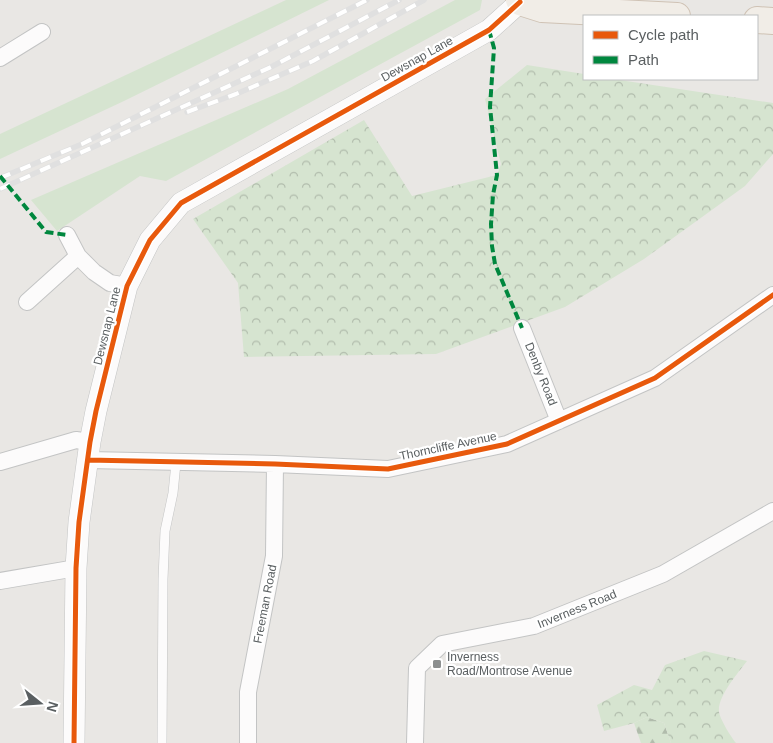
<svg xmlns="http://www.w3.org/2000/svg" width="773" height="743" viewBox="0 0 773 743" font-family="Helvetica,sans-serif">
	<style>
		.grass { fill: #d6e4d0 }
		.forest { fill: url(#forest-firs) }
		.park { fill: url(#park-crowns) }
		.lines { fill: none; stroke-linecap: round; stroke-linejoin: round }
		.service-casing { stroke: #c3c4c4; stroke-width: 10 }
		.minor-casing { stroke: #c3c4c4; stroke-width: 18 }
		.tertiary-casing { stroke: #c3c4c4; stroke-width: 22 }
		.primary-casing { stroke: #cfc2b4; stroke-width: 28 }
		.service { stroke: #fcfbfb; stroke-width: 9 }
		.minor { stroke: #fcfbfb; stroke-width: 16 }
		.tertiary { stroke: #fcfbfb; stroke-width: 21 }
		.primary { stroke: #f1ede7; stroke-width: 26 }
		.rail-casing { stroke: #e0e0e0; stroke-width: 5.5 }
		.rail { stroke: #fff; stroke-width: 4; stroke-dasharray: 11; stroke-linecap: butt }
		.quiet { stroke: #00873e; stroke-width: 4; stroke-dasharray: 8 4; stroke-linecap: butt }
		.cycleway-casing { stroke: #fff; stroke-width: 8 }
		.cycleway { stroke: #e8590c; stroke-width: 5 }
		.poi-dot { fill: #8c8f8f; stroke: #fff; stroke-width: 2 }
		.labels { text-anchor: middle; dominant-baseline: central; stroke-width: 4.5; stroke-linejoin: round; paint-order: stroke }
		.street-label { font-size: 12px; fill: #5a5f61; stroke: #fff }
		.poi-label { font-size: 12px; fill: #5a5f61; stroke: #fff; text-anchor: start }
	</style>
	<defs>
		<pattern id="forest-firs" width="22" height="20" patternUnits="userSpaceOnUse" patternTransform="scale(1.25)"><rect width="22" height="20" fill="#d6e4d0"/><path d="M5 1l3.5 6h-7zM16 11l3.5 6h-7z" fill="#b1bcac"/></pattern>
		<pattern id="park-crowns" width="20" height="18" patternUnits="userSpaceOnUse" patternTransform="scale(1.25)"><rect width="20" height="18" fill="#d6e4d0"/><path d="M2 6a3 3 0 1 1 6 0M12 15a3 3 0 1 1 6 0" fill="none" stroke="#b1bcac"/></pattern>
	</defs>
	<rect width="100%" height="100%" fill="#e9e7e4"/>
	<path class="grass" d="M286,0H329L124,101L0,159V134Z
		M455,0H482L480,10L166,181L140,176L57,231L31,200L288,89Z"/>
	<path class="forest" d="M647,717L664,723L671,743H641L634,723Z"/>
	<path class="park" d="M527,65L584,74V79H613L773,103V154L745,186L644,259L565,307L436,354L244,357L238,283L193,219L364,120L412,196L497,175L501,164L485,99Z
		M704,651L747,661C738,673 717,697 719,712C720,719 731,737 736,743H671L664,723L647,717L634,723L604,731L597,705L634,685L652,690L665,665Z"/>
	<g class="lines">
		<defs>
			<path id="service" d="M162,743L163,579L165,531L173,493L176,463"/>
			<path id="minor" d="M0,58L42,32
				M67,235L78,256
				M27,302L78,256L94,272L110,283L127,286
				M522,328L559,421
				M88,460L275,464L388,469L507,444L655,378L773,295
				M0,462L76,440L90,442
				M0,581L76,568
				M248,743V692L274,556L275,464
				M415,743L417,668L442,644L534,626L663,574L773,511"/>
			<path id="tertiary" d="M74,743L76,568L79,522L90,442L96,411L127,286L150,240L181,203L489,30L520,2"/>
			<path id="primary" d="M519,0L520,2L542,9L677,16
				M757,20L773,21"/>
		</defs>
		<use href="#service" class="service-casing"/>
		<use href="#minor" class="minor-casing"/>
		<use href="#tertiary" class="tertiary-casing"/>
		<use href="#primary" class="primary-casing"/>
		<use href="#service" class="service"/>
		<use href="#minor" class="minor"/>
		<use href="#tertiary" class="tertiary"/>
		<use href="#primary" class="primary"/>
		<defs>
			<path id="rail" d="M187,112L236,94L313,61L424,0
				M0,178L82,144L367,0
				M0,189L271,67L399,0"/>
		</defs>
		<use href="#rail" class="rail-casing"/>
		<use href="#rail" class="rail"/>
		<path class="quiet" d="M489,30L494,48L490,107L497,175L493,195L491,224L492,246L495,264L522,328
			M0,176L46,232L67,235"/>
		<defs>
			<path id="cycleway" d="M88,460L275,464L388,469L507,444L655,378L773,295
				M74,743L76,568L79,522L90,442L96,411L127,286L150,240L181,203L489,30L520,2"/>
		</defs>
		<use href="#cycleway" class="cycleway-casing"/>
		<use href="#cycleway" class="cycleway"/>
	</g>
	<rect class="poi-dot" x="432" y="659" width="10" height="10" rx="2.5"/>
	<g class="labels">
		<g class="street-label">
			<text transform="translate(417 59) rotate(-29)">Dewsnap Lane</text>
			<text transform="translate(107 326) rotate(-76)">Dewsnap Lane</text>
			<text transform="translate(541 374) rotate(68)">Denby Road</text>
			<text transform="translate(448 446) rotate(-12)">Thorncliffe Avenue</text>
			<text transform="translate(265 604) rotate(-79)">Freeman Road</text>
			<text transform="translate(577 609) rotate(-22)">Inverness Road</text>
		</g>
		<g class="poi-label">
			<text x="447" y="657">Inverness<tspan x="447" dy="14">Road/Montrose Avenue</tspan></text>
		</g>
	</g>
	<rect x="583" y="15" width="175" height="65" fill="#ffffff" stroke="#bdbfc0"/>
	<rect x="593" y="31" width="25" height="8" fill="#e8590c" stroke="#bdbfc0"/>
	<text x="628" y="40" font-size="15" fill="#5a5f61">Cycle path</text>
	<rect x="593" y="56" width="25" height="8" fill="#00873e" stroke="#bdbfc0"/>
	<text x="628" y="65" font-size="15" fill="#5a5f61">Path</text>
	<g transform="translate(40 703) rotate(107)" stroke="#ffffff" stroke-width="4" paint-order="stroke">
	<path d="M0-4L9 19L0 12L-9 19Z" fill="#5a5f61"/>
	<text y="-8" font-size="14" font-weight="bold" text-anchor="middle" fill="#5a5f61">N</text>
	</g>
</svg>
